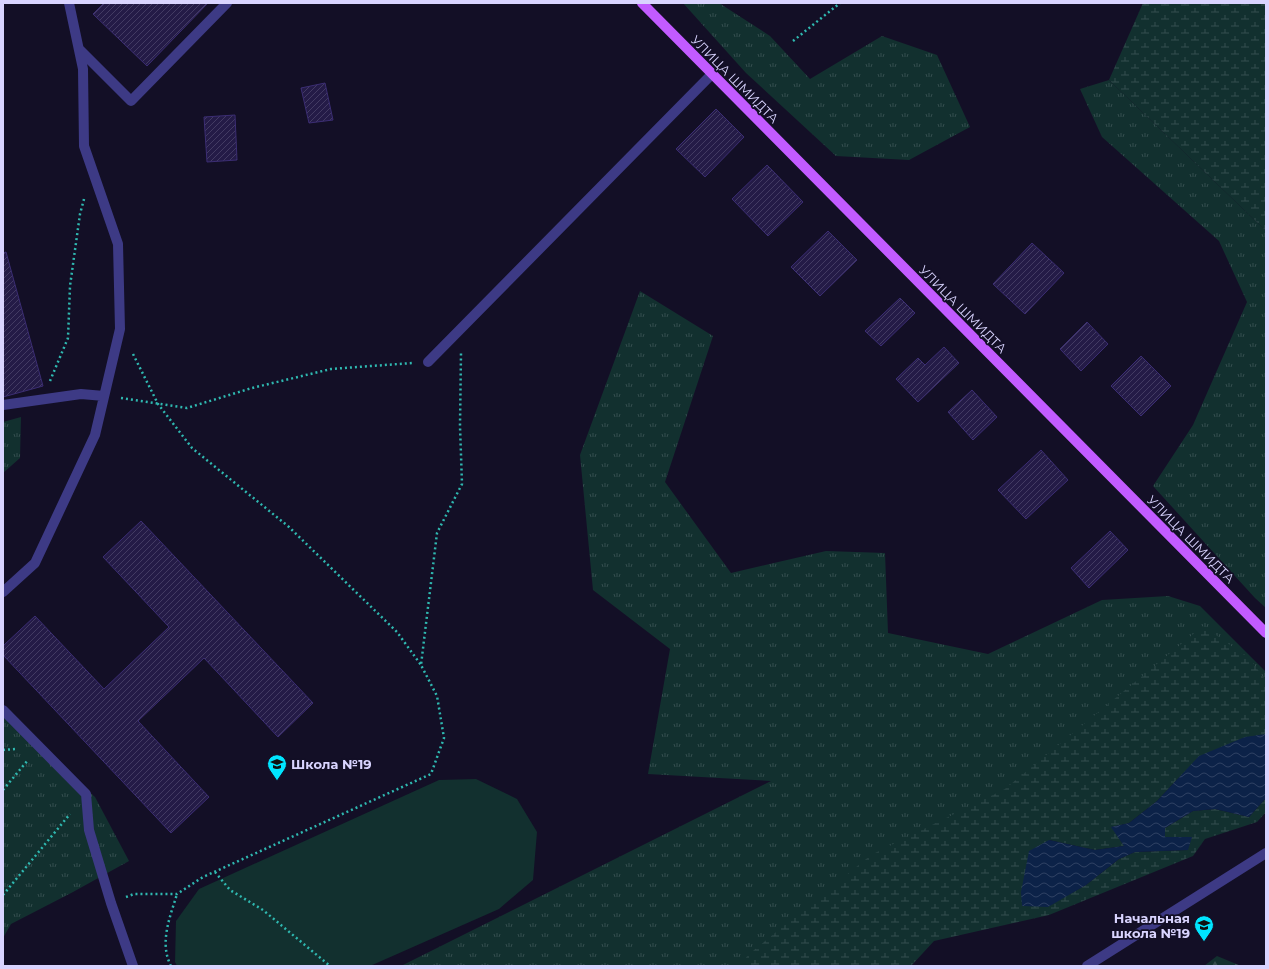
<svg xmlns="http://www.w3.org/2000/svg" width="1269" height="969" viewBox="0 0 1269 969" font-family="Montserrat,sans-serif">
	<style>
		.grass { fill: url(#grass-tufts) }
		.forest { fill: url(#forest-firs) }
		.wetland { fill: url(#wetland-marsh) }
		.garden { fill: #12302f }
		.water { fill: url(#water-waves) }
		.building { fill: url(#building-hatch); stroke: #3b2d73 }
		.lines { fill: none; stroke-linecap: round; stroke-linejoin: round }
		.path { stroke: #2fb8b0; stroke-width: 2.5; stroke-dasharray: 2 3; stroke-linecap: butt }
		.service { stroke: #3d3a85; stroke-width: 10 }
		.minor { stroke: #3d3a85; stroke-width: 10 }
		.primary { stroke: #c25bff; stroke-width: 10 }
		.labels { text-anchor: middle; dominant-baseline: central; stroke-width: 3.5; stroke-linejoin: round; paint-order: stroke }
		.street-label { font-size: 13px; fill: #d9d4ff; stroke: #130f26 }
		.poi-label { font-size: 13px; font-weight: bold; fill: #d9d4ff; stroke: #130f26; text-anchor: start }
	</style>
	<defs>
		<pattern id="grass-tufts" width="24" height="20" patternUnits="userSpaceOnUse"><rect width="24" height="20" fill="#12302f"/><path d="M3 7l-1-3M5 7V3M7 7l1-3M15 17l-1-3M17 17v-4M19 17l1-3" fill="none" stroke="#344d4e"/></pattern>
		<pattern id="forest-firs" width="22" height="20" patternUnits="userSpaceOnUse"><rect width="22" height="20" fill="#12302f"/><path d="M5 1l3.5 6h-7zM16 11l3.5 6h-7z" fill="#344d4e"/></pattern>
		<pattern id="wetland-marsh" width="20" height="14" patternUnits="userSpaceOnUse"><rect width="20" height="14" fill="#12302f"/><path d="M1 5h8M5 5V1M11 12h8M15 12V8" fill="none" stroke="#344d4e"/></pattern>
		<pattern id="water-waves" width="16" height="10" patternUnits="userSpaceOnUse"><rect width="16" height="10" fill="#0c2248"/><path d="M0 5q4-4 8 0t8 0" fill="none" stroke="#2f4163"/></pattern>
		<pattern id="building-hatch" width="6" height="6" patternUnits="userSpaceOnUse"><rect width="6" height="6" fill="#241b47"/><path d="M-1 1l2-2M0 6l6-6M5 7l2-2" fill="none" stroke="#433b63"/></pattern>
	</defs>
	<rect width="100%" height="100%" fill="#130f26"/>
	<path class="grass" d="M683,3H719L770,36L810,79L882,36L937,55L970,127L909,160L836,156L746,73Z
		M1109,80L1266,231V608L1255,598L1153,486L1193,425L1247,302L1219,241L1102,137L1080,89Z
		M640,291L713,336L665,482L731,573L826,551L885,553L888,633L988,654L1102,600L1168,596L1200,606L1266,672V735L781,966H401L771,781L648,774L670,649L593,590L580,455Z
		M21,417L20,458L3,473V422Z
		M3,715L95,797L129,861L73,892L11,924L3,938Z"/>
	<path class="forest" d="M1217,956L1241,966H1204Z"/>
	<path class="wetland" d="M1143,3H1266V231L1109,80Z
		M1203,626L1250,659L1266,681V734L1245,737L1199,756L1157,801L1129,823L1112,827L1124,846L1095,850L1049,840L1048,906L1086,885L1119,859L1135,852L1188,850L1165,837V828L1193,811L1215,809L1249,817L1266,798V812L1257,822L1205,839L1193,856L1049,915L934,941L911,966H740L748,955L871,855L1005,789Z"/>
	<path class="garden" d="M476,779L517,799L537,832L533,880L499,909L370,966H177L175,962L176,921L199,889L439,780Z"/>
	<path class="water" d="M1266,734V798L1249,817L1215,809L1193,811L1165,828V837H1192L1188,850L1135,852L1119,859L1086,885L1048,907L1022,906L1021,892L1029,851L1049,840L1095,850L1124,846L1111,827L1129,823L1157,801L1199,756L1245,737Z"/>
	<path class="building" d="M104,3H208L147,66L93,14Z
		M325,83L333,120L309,123L301,88Z
		M716,109L744,137L705,177L676,149Z
		M235,115L237,160L207,162L204,117Z
		M767,165L803,202L768,236L732,199Z
		M828,231L857,260L820,296L791,267Z
		M1032,243L1064,273L1025,314L993,284Z
		M6,252L43,386L3,397V253Z
		M900,298L915,313L881,346L865,331Z
		M1087,322L1108,344L1081,371L1060,349Z
		M944,347L959,363L918,402L896,379L918,358L925,365Z
		M1141,356L1171,386L1141,416L1111,386Z
		M972,390L997,417L973,440L948,412Z
		M1041,450L1068,480L1026,519L998,490Z
		M141,521L313,703L278,737L204,658L138,721L209,797L171,833L3,655V646L35,616L104,689L169,627L103,557Z
		M1110,531L1128,550L1089,588L1071,568Z"/>
	<g class="lines">
		<path class="path" d="M793,41L840,3
			M133,354L158,404L192,448L289,527L397,632L421,665
			M50,381L68,338L70,286L80,214L84,199
			M121,398L187,408L252,388L331,369L412,363
			M3,750L16,749
			M3,790L28,760
			M215,872L230,890L263,910L330,966
			M3,895L70,814
			M126,897L134,894H177L203,877L431,774L444,738L437,696L421,665L437,533L462,484L460,426L461,353
			M171,966C159,943 170,917 177,894"/>
		<path class="service" d="M79,49L131,101L227,3
			M428,362L712,74
			M3,405L81,394L104,396
			M3,592L35,563L95,435L120,329L118,244L84,146L83,69L69,3
			M3,710L86,794L89,830L111,903L133,966"/>
		<path class="minor" d="M1087,966L1266,853"/>
		<path class="primary" d="M642,3L1266,633"/>
	</g>
	<defs>
		<symbol id="school-pin" viewBox="-11 -11 22 30"><path d="M0 17L-7.5 6A9.5 9.5 0 1 1 7.5 6Z" fill="#00e5ff" stroke="#130f26"/><path d="M0-5L7-2L0 1L-7-2ZM-4 1L0 2.5L4 1V4Q0 6-4 4Z" fill="#111"/></symbol>
	</defs>
	<g fill-rule="evenodd">
		<use href="#school-pin" x="266" y="753" width="22" height="30"/>
		<use href="#school-pin" x="1193" y="914" width="22" height="30"/>
	</g>
	<g class="labels">
		<g class="street-label">
			<text transform="translate(735 79) rotate(45)">УЛИЦА ШМИДТА</text>
			<text transform="translate(963 309) rotate(45)">УЛИЦА ШМИДТА</text>
			<text transform="translate(1191 539) rotate(45)">УЛИЦА ШМИДТА</text>
		</g>
		<g class="poi-label">
			<text x="291" y="764">Школа №19</text>
			<text x="1190" y="918" text-anchor="end">Начальная<tspan x="1190" dy="15">школа №19</tspan></text>
		</g>
	</g>
	<rect width="1269" height="969" fill="none" stroke="#d9d4ff" stroke-width="8"/>
</svg>
